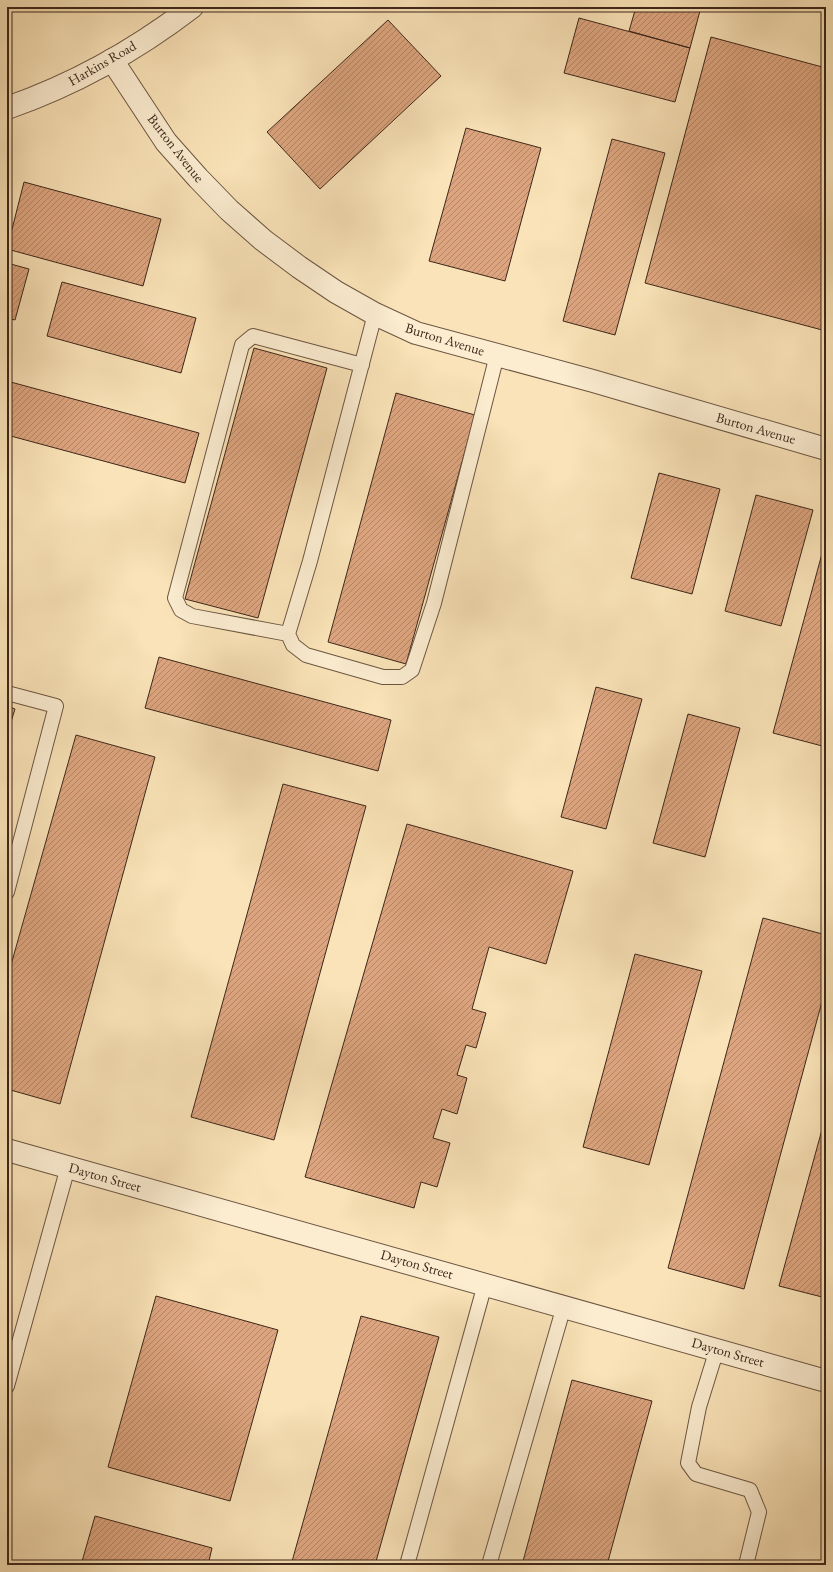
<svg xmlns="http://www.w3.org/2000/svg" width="833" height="1572" viewBox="0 0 833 1572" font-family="'EB Garamond',serif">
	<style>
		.building { fill: url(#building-hatch); stroke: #3d271a }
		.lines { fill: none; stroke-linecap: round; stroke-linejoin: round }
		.service-casing { stroke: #6c5642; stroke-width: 16 }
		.minor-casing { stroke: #6c5642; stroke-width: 24 }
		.tertiary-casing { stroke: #6c5642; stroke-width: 24 }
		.service { stroke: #fcedd1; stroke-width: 14 }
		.minor { stroke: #fcedd1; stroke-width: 22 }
		.tertiary { stroke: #fcedd1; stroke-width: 22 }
		.labels { text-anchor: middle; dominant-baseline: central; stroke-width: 3; stroke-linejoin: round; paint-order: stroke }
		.street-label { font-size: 14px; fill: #3d271a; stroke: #fcedd1 }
	</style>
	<defs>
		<pattern id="building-hatch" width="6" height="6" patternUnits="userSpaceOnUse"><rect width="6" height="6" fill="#dda57f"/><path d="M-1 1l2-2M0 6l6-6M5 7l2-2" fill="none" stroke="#b48667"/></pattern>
	</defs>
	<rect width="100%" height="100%" fill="#fae3b8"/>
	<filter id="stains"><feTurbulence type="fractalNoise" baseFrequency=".005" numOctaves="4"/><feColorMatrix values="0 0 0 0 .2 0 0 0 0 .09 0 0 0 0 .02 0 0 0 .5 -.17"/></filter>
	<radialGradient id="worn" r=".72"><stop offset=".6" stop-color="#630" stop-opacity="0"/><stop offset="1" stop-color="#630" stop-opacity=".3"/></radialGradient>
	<path class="building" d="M636,7H701L690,48L629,31Z
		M579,18L690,48L675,102L564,73Z
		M388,20L441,76L320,189L267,132Z
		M711,37L826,68V331L645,283Z
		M466,128L541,148L505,281L429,261Z
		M612,139L665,153L615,335L563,321Z
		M24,182L161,219L143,286L7,249Z
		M7,263L29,269L15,320L7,318Z
		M62,282L196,318L181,373L47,336Z
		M254,348L327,368L258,618L185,599Z
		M7,381L199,433L185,483L7,435Z
		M396,393L475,415L406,664L328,642Z
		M659,473L720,489L692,594L631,578Z
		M756,495L813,510L781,626L725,611Z
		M826,539V747L773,733Z
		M159,657L391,720L378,771L145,708Z
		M596,687L642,699L606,829L561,817Z
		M7,706L15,709L7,735Z
		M688,714L740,728L705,857L653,843Z
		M76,735L155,757L60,1104L7,1089V979Z
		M283,784L366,806L274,1140L191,1117Z
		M407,824L573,871L546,964L489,947L472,1009L486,1013L476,1048L466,1045L457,1075L467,1078L457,1114L442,1109L433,1138L450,1143L437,1187L421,1182L414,1208L305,1177Z
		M763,918L826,935V987L744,1289L668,1268Z
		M635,954L702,971L649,1165L583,1147Z
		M826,1115V1298L779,1286Z
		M156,1296L278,1330L230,1501L108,1467Z
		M361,1316L439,1337L375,1565H291Z
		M572,1380L652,1401L607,1565H522Z
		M95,1516L212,1548L208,1565H81Z"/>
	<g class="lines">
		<defs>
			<path id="service" d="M375,314L310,561L288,634L293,645L306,655L383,677H402L412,670L434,603L497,355
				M288,634L192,616L181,610L175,598L242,345L253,336L362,365
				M7,693L56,706L7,892
				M717,1349L699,1407L688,1463L696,1474L750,1490L759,1512L746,1565
				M7,1386L68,1167
				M407,1565L485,1284
				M489,1565L564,1306"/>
			<path id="minor" d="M112,60L166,142L198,178L229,210L263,240L299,267L336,292L375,314L416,333L593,381L826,449
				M7,1150L826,1381"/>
			<path id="tertiary" d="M7,108C73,85 136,50 192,7"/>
		</defs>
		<use href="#service" class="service-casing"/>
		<use href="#minor" class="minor-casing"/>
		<use href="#tertiary" class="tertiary-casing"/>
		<use href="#service" class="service"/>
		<use href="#minor" class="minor"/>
		<use href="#tertiary" class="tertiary"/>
	</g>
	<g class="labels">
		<g class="street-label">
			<text transform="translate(102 63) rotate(-30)">Harkins Road</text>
			<text transform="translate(176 148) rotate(52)">Burton Avenue</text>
			<text transform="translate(445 339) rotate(17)">Burton Avenue</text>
			<text transform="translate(756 428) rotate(16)">Burton Avenue</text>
			<text transform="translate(105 1177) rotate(16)">Dayton Street</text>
			<text transform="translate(417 1264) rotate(16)">Dayton Street</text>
			<text transform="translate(728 1352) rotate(16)">Dayton Street</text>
		</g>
	</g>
	<rect width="833" height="1572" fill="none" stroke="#fae3b8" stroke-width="24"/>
	<rect x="8" y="8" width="817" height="1556" fill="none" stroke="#3d271a" stroke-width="2"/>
	<rect x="12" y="12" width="809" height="1548" fill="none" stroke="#3d271a"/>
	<rect width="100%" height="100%" filter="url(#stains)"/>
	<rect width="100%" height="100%" fill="url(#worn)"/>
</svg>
